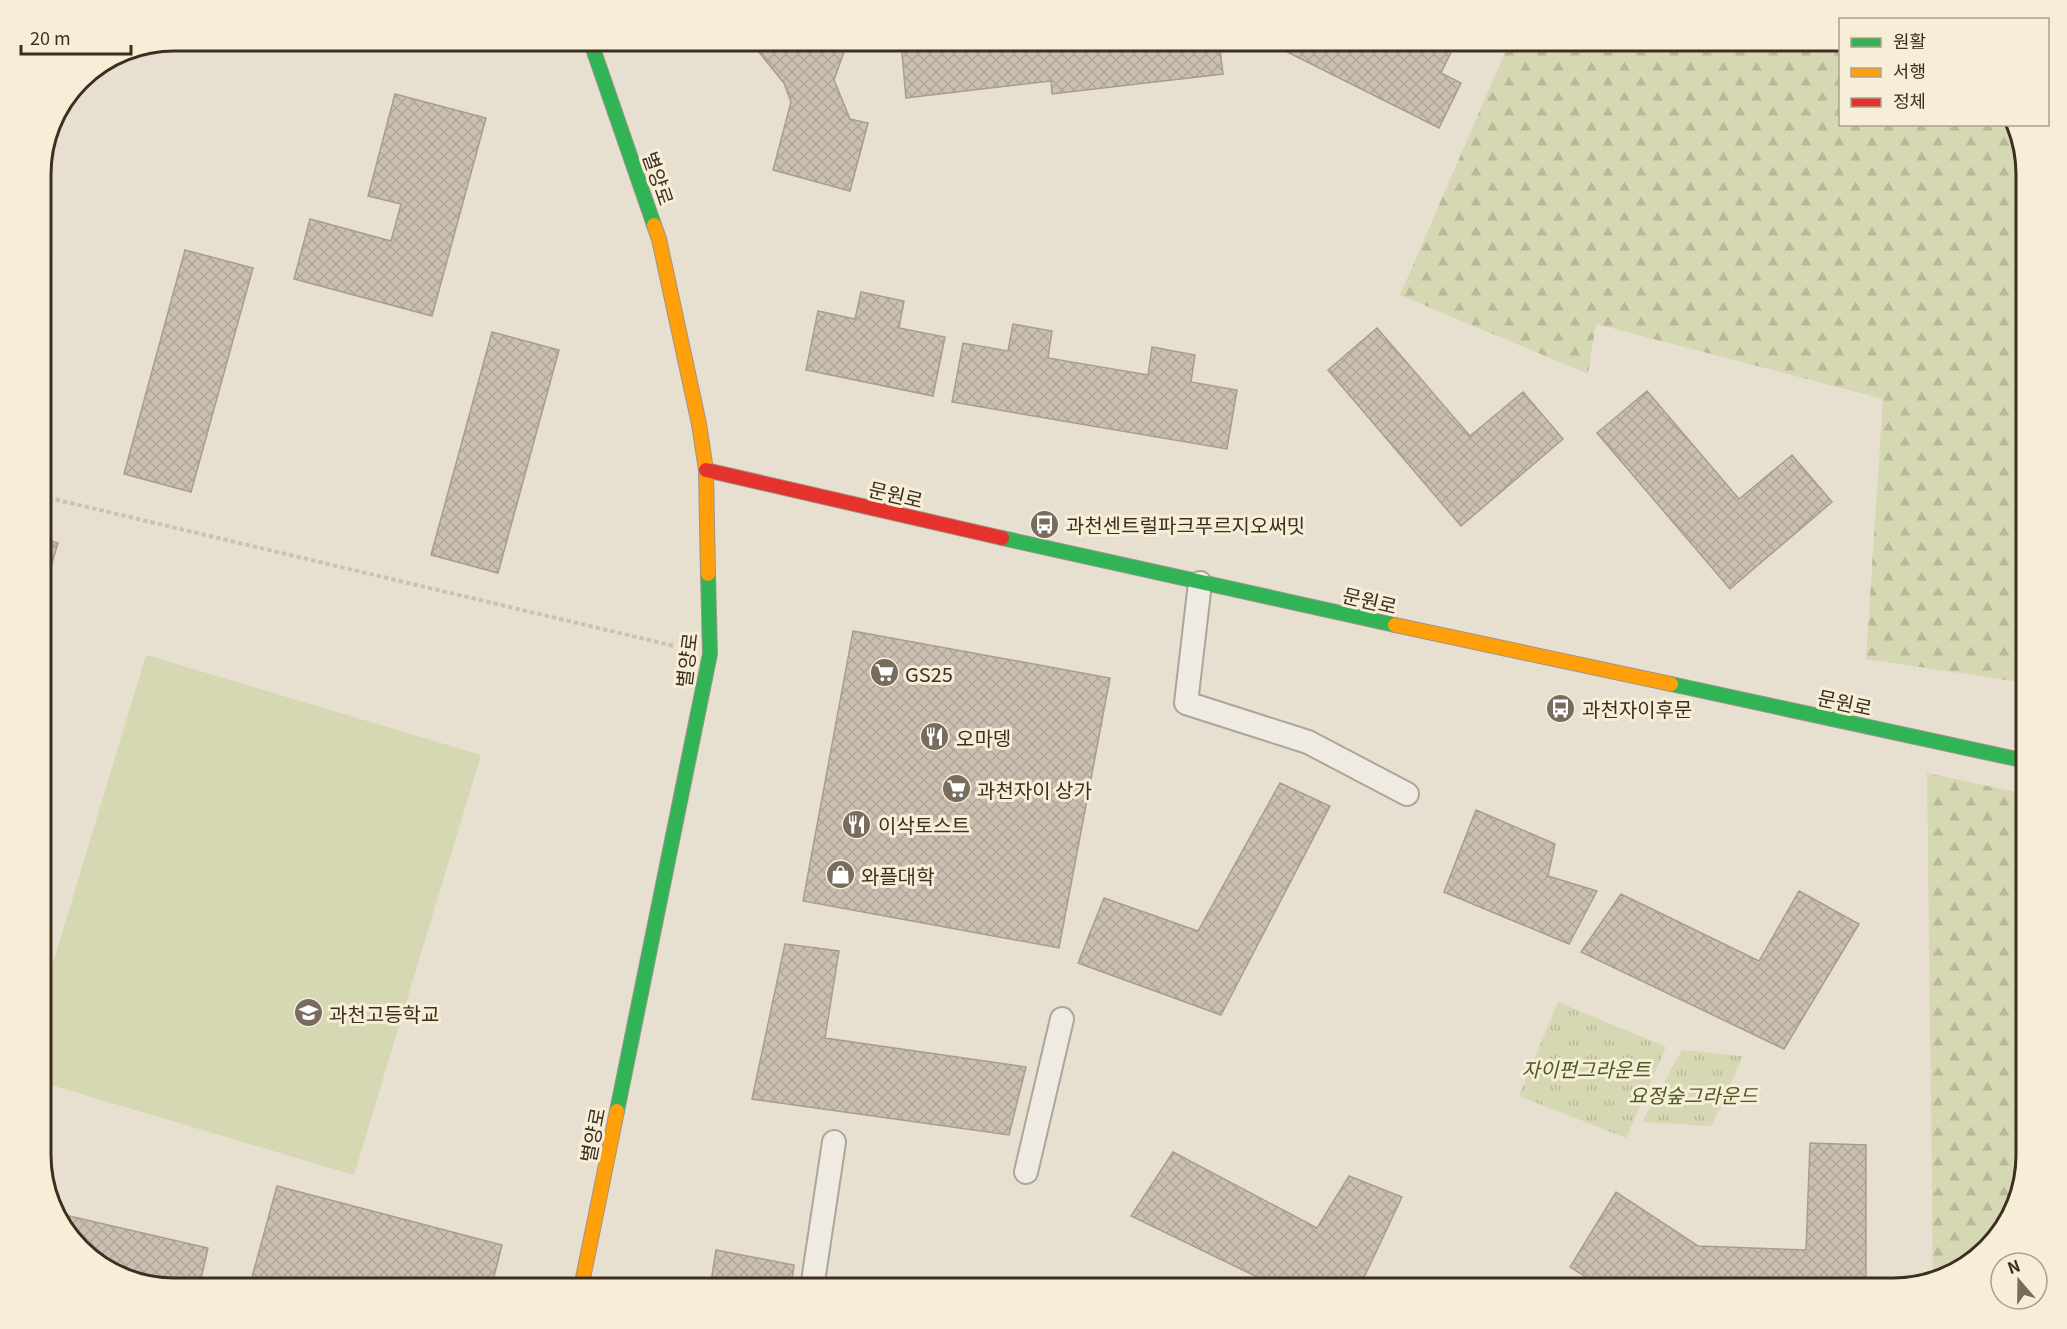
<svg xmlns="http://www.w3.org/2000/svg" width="2067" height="1329" viewBox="0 0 2067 1329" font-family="Georgia,'Noto Sans KR',serif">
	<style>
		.green { fill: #d6d7b3 }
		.forest { fill: url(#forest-firs) }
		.park { fill: url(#park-tufts) }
		.building { fill: url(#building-cross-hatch); stroke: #a89c90; stroke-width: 1.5 }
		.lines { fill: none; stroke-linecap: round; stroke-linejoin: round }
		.lane-casing { stroke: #ada599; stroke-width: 26 }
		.fast-casing { stroke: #9c958a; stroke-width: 16 }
		.slow-casing { stroke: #9c958a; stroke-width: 16 }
		.jam-casing { stroke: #9c958a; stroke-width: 16 }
		.path { stroke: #c8c2b9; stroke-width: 4; stroke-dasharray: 4.5 3; stroke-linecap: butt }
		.lane { stroke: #efebe3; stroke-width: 22 }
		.fast { stroke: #30b455; stroke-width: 14 }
		.slow { stroke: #ff9f0a; stroke-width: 14 }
		.jam { stroke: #e5322d; stroke-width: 14 }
		.labels { text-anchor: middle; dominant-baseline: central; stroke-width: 6; stroke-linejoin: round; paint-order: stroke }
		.street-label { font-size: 20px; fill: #3d2e20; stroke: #f7eed8 }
		.poi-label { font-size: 20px; fill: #3d2e20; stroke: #f7eed8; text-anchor: start }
		.park-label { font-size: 20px; font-style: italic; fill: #4d5a26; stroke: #f7eed8 }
		.rim { fill: none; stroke: #3d2e20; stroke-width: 3 }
	</style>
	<defs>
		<pattern id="forest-firs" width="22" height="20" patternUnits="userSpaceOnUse" patternTransform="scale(1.5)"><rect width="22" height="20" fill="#d6d7b3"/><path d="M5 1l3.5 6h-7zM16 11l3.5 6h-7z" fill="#b9b99a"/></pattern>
		<pattern id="park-tufts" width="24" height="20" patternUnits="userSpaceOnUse" patternTransform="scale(1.5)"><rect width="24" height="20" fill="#d6d7b3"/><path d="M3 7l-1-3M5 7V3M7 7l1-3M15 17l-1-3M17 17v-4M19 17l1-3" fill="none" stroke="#b9b99a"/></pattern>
		<pattern id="building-cross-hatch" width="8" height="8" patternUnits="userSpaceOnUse" patternTransform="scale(1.5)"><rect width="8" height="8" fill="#cbbfb2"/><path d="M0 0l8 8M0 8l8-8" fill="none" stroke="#afa499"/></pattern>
	</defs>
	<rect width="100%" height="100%" fill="#e7e0d1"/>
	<path class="green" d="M146,655L481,755L354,1175L41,1082V1003Z"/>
	<path class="forest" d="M1510,41H1840V124L2013,125L2026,173V683L1866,659L1883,399L1596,324L1588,374L1400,295Z
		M1927,773L2026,794V1156L2004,1229L1960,1271L1933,1278Z"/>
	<path class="park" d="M1558,1002L1666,1047L1626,1138L1519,1096Z
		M1682,1050L1743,1056L1712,1126L1642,1122Z"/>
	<path class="building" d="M215,40H239L238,46Z
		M749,40H834L844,52L834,80L850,119L868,123L850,191L773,170L791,102L784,83Z
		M918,40H1219L1223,74L1052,94L1051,81L906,98L901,42Z
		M1293,40H1457L1441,73L1461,83L1439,128L1287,52Z
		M395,94L486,118L432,316L294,279L310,219L391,241L401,204L368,196Z
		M185,250L253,268L191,492L124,474Z
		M861,292L904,301L899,328L945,337L933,396L806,370L818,311L855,319Z
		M1013,324L1052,331L1048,358L1148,375L1152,347L1195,355L1191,382L1237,390L1227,449L952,402L963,343L1008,351Z
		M1377,328L1470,436L1523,392L1563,439L1461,526L1328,370Z
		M492,332L559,350L498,573L431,555Z
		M1647,391L1739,499L1792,455L1832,502L1730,589L1597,433Z
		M41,538L58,543L41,599Z
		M853,631L1110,678L1059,948L803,901Z
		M1280,783L1330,806L1221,1015L1078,963L1104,898L1198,931Z
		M1476,810L1555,844L1548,876L1597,891L1569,944L1444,892Z
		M1799,891L1859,924L1784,1049L1581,952L1621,894L1759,961Z
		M785,944L839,951L825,1038L1026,1067L1009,1135L752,1099Z
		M1810,1143L1866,1145V1288H1603L1570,1267L1616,1192L1698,1246L1806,1250Z
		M1173,1152L1317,1228L1349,1176L1402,1197L1359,1288H1280L1131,1216Z
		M277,1186L502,1245L491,1288H249Z
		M56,1213L208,1248L199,1288H174L100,1266L59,1222Z
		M716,1250L794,1265L791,1288H710Z"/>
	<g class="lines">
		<defs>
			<path id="lane" d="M1200,583L1186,703L1308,742L1407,794
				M1026,1172L1062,1019
				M812,1288L834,1142"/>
			<path id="fast" d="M590,40L654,225
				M1002,538L1395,625
				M1671,684L2026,761
				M617,1111L710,654L708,574"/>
			<path id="slow" d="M654,225L659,239L699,424L706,470L708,574
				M1395,625L1671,684
				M581,1288L617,1111"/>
			<path id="jam" d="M706,470L1002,538"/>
		</defs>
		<use href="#lane" class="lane-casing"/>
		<use href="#fast" class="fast-casing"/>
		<use href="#slow" class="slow-casing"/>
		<use href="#jam" class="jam-casing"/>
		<path class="path" d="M41,496L674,646"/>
		<use href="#lane" class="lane"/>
		<use href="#fast" class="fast"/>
		<use href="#slow" class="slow"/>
		<use href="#jam" class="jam"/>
	</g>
	<defs>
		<symbol id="bus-disc" viewBox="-11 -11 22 22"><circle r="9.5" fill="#786c5e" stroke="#f7eed8"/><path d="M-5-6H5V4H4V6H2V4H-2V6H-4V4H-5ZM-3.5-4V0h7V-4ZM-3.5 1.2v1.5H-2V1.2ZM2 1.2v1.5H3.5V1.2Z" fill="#fff"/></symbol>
		<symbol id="supermarket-disc" viewBox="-11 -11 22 22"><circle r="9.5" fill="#786c5e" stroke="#f7eed8"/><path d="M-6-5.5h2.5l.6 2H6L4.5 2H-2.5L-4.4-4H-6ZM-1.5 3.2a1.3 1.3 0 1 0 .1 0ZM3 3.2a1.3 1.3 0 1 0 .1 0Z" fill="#fff"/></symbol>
		<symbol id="restaurant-disc" viewBox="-11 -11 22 22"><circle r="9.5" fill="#786c5e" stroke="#f7eed8"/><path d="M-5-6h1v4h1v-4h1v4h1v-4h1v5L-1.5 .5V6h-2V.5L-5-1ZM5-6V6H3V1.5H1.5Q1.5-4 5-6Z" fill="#fff"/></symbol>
		<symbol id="shop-disc" viewBox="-11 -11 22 22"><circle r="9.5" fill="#786c5e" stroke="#f7eed8"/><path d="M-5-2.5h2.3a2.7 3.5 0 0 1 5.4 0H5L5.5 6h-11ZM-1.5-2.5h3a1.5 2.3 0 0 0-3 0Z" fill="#fff"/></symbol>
		<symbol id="school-disc" viewBox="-11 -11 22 22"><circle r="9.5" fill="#786c5e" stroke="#f7eed8"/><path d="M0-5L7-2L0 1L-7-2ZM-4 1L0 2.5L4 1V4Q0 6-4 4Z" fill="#fff"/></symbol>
	</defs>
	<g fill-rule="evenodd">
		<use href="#bus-disc" x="1028" y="508" width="33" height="33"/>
		<use href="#supermarket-disc" x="868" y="656" width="33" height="33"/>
		<use href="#bus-disc" x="1544" y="692" width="33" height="33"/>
		<use href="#restaurant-disc" x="918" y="720" width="33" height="33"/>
		<use href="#supermarket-disc" x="940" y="772" width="33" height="33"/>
		<use href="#restaurant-disc" x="840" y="808" width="33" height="33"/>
		<use href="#shop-disc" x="824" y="858" width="33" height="33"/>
		<use href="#school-disc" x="292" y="996" width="33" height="33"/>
	</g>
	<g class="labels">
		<g class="street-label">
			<text transform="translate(659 178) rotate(71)">별양로</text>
			<text transform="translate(896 494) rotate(13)">문원로</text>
			<text transform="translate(1370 600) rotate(13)">문원로</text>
			<text transform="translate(686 660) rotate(-83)">별양로</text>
			<text transform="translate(1845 702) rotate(12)">문원로</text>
			<text transform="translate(592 1135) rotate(-79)">별양로</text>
		</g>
		<g class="poi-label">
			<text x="1066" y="524">과천센트럴파크푸르지오써밋</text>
			<text x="905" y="673">GS25</text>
			<text x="1582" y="708">과천자이후문</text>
			<text x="956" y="737">오마뎅</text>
			<text x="977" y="789">과천자이 상가</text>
			<text x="878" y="824">이삭토스트</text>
			<text x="861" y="875">와플대학</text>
			<text x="329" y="1013">과천고등학교</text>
		</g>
		<g class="park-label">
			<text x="1586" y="1068">자이펀그라운트</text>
			<text x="1693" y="1094">요정숲그라운드</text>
		</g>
	</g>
	<path d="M0 0H2067V1329H0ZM174 51H1893A123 123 0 0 1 2016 174V1155A123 123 0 0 1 1893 1278H174A123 123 0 0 1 51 1155V174A123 123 0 0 1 174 51Z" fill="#f7eed8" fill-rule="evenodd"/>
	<path class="rim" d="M174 51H1893A123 123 0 0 1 2016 174V1155A123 123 0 0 1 1893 1278H174A123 123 0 0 1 51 1155V174A123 123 0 0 1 174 51Z"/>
	<rect x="1839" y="18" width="210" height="108" fill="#f7eed8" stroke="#ada18e" stroke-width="1.5"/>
	<rect x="1851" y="38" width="30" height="9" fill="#30b455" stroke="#ada18e" stroke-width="1.5"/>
	<text x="1893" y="48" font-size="18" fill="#3d2e20">원활</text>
	<rect x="1851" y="68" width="30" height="9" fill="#ff9f0a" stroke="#ada18e" stroke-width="1.5"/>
	<text x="1893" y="78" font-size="18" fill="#3d2e20">서행</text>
	<rect x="1851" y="98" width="30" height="9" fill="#e5322d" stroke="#ada18e" stroke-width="1.5"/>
	<text x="1893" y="108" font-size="18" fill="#3d2e20">정체</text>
	<g transform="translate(2019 1281) rotate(340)"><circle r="28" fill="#f7eed8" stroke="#ada18e" stroke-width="1.5"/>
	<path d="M0-4.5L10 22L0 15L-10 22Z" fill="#786c5e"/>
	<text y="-9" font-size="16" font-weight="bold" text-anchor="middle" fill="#3d2e20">N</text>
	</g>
	<path d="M21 45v9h110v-9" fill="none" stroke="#3d2e20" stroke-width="3"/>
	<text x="30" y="45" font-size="18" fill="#3d2e20" stroke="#f7eed8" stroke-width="4.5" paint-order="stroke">20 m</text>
</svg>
